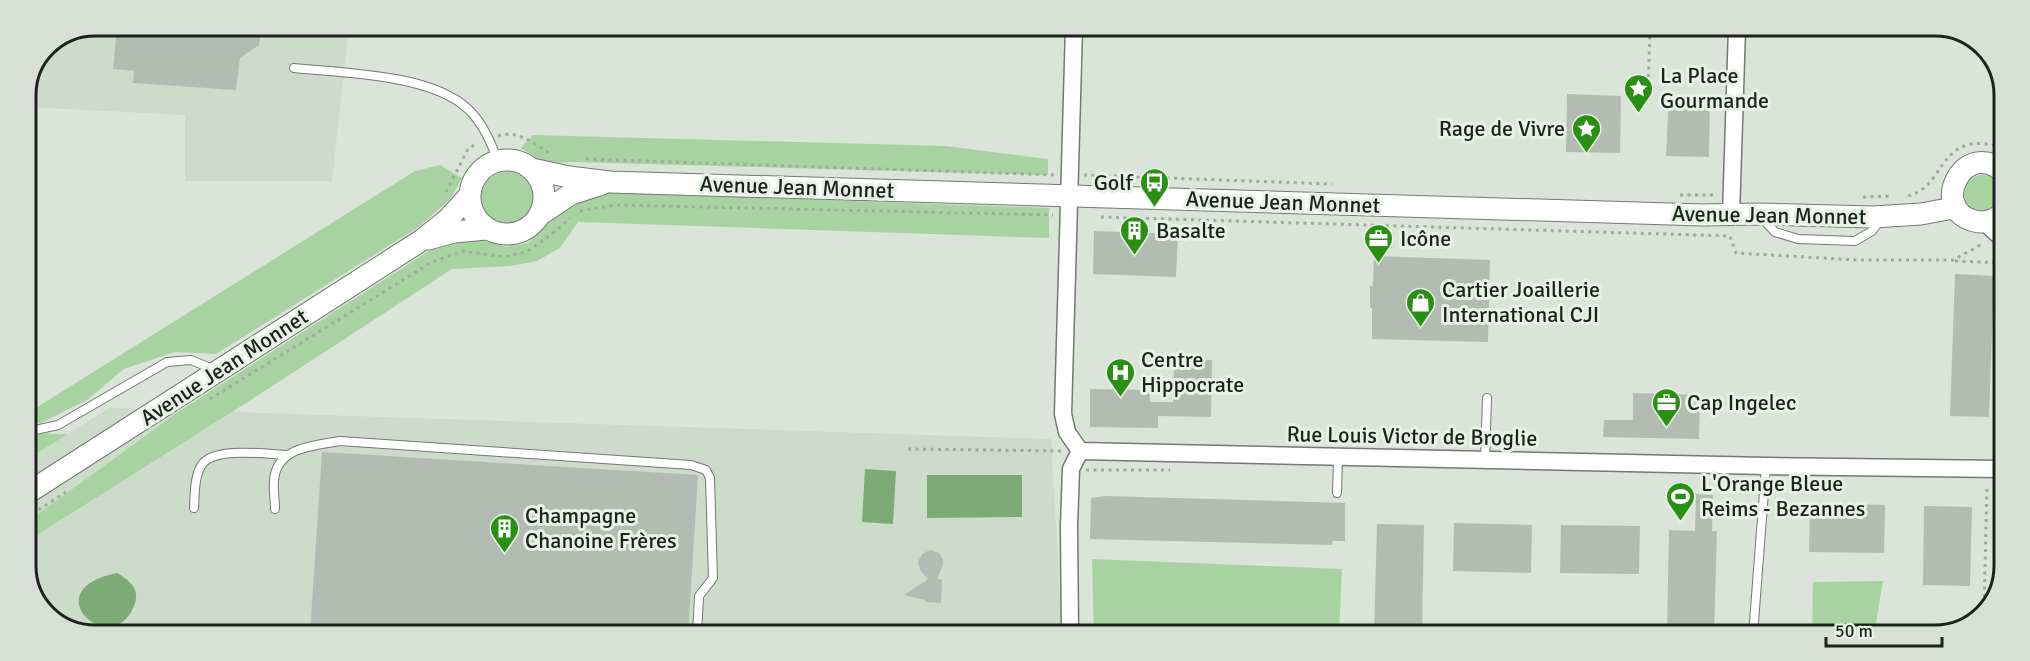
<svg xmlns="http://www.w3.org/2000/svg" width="2030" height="661" viewBox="0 0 2030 661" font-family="Signika,sans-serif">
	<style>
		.built { fill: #cddbca }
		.green { fill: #a7d3a0 }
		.water { fill: #7dab76 }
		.building { fill: #b3bcb2 }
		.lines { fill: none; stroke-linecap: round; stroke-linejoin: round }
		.service-casing { stroke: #727a71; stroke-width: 10 }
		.minor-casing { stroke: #727a71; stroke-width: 19 }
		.tertiary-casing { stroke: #727a71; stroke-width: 23 }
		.path { stroke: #a1a9a0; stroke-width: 3; stroke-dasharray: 3 4.5; stroke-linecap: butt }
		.service { stroke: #fff; stroke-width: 8 }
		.minor { stroke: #fff; stroke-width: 16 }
		.tertiary { stroke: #fff; stroke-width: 21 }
		.labels { text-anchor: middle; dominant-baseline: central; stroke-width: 6; stroke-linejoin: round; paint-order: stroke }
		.poi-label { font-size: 22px; fill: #1e221e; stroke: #e8f1e6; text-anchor: start }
		.street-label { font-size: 22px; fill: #1e221e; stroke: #e8f1e6 }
		.rim { fill: none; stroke: #1e221e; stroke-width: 3 }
	</style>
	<rect width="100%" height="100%" fill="#dbe4d9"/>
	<path class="built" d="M95,26H349L332,181H185V115L26,107V95L46,46Z
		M109,408L1051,439L1062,634L77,633L43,612L26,571V460Z"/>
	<path class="green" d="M533,135L946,146L1048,159V175L571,162L546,164L521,148Z
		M440,165L462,178L451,198L420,226L216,354L175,352L124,369L87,400L41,423L26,421V414L415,171Z
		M481 198a26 26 0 1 1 52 0a26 26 0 1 1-52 0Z
		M1964 194a19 19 0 1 1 38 0a19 19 0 1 1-38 0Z
		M601,192L1049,208V238L578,222L560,248L537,261L510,266L452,269L257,396L26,542V523L178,412L432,249L477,239L507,247L528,243L560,211Z
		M26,433L68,434L26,460Z
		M1092,559L1342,569L1339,635L1094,634Z
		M1883,581L1874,635H1812L1813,582Z"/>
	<path class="water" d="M865,469L896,471L893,524L862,522Z
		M927,475H1022V517L927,518Z
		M117,573C130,581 141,589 134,606C112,661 32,590 117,573Z"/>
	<path class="building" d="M117,26H261L259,45L240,58L236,90L133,83L134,71L113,69Z
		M1567,94L1621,96L1620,153L1566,152Z
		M1669,97L1710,99L1709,157L1666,156Z
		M1094,231L1178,234L1176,277L1093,274Z
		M1374,256L1490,260L1488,342L1372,339V308H1370V286H1373Z
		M1955,274L1994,276L1989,417L1950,416Z
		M1174,359L1212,360L1211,417L1158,416V428L1090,427V389L1150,390V402H1173Z
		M1633,393L1700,395L1699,439L1603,437L1604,420H1633Z
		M322,452L698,475L688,634L310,633Z
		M1696,494L1713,495L1712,531H1717L1714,635H1667L1669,530L1695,531Z
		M1105,496L1345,503V541H1333L1332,545L1090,539L1091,498Z
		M1810,503L1885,505L1884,553L1809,552Z
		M1924,506L1972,507L1970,586L1923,585Z
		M1454,523L1532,525L1531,573L1453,571Z
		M1377,524L1424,525L1422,635H1374Z
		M1561,525L1640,526L1639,574L1560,573Z
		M930,550L939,553L943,560V565L937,579L942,580L941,603L925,602V600L904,595L928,579L920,570L918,562L922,554Z"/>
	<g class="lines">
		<defs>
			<path id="service" d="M294,68C343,73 431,74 468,109C483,123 491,143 498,161
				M1760,216L1775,232L1798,239L1855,241L1872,231L1881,219
				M26,432L58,425L167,362L191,360L215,370
				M1485,460L1487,398
				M1337,493L1338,457
				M194,508C195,495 194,478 201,466C212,446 266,454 287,455
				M275,509C275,500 273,490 274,481C276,447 313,446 340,441L691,465L706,470L710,478L713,578L699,596L697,634
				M1753,635L1766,466"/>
			<path id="minor" d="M1074,27L1063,414L1067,432L1080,451L1766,466L2003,469
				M1731,215L1737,28
				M1984,222L2004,240
				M1070,634L1069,526L1071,469L1080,451"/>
			<path id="tertiary" d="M470 197a37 37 0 1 1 74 0a37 37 0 1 1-74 0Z
				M532,169L569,177L610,182L1703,215L1758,214L1873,217L1921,214L1948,209L1955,205
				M2004,212C1995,220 1985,224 1974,221C1927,208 1966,136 2004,173
				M541,214L571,194L602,184
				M428,239L454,232L486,229
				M26,494L422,240L447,220L469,196"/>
		</defs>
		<use href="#service" class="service-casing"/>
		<use href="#minor" class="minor-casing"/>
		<use href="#tertiary" class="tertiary-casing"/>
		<path class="path" d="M1648,92L1650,28
			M498,136C518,129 534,144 551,154
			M586,159L1056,175
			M1084,175L1332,184
			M446,192L468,149L477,143
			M1680,195H1716
			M1908,196C1940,187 1937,155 1967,145C1979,141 1991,146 2004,145
			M1863,197L1890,196
			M580,211L616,205L1053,215
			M1101,217L1730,236L1736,253L1856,260H1953L1984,243
			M1955,261L2004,263
			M210,399L432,262L463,251L505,257L528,251L552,234L570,218
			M908,449L1062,451
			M1086,470H1170
			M26,518L66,492
			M1984,612L1987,486"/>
		<use href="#service" class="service"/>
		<use href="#minor" class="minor"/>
		<use href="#tertiary" class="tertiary"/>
	</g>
	<defs>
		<symbol id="sight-pin" viewBox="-11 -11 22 30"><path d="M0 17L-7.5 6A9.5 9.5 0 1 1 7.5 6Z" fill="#299013" stroke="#e8f1e6"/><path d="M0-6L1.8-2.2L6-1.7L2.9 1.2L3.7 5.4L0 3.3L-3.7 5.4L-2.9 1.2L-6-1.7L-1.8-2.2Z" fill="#fff"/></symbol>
		<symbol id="bus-pin" viewBox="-11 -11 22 30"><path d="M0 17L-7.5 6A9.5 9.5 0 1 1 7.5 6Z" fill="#299013" stroke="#e8f1e6"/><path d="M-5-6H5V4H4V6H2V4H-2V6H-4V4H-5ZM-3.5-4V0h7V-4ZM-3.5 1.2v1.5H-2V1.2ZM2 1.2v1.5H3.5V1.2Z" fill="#fff"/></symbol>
		<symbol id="building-pin" viewBox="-11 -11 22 30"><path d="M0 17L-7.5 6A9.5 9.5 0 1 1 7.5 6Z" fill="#299013" stroke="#e8f1e6"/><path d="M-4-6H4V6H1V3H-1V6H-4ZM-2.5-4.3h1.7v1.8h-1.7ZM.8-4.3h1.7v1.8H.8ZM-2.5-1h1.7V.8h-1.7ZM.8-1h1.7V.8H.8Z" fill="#fff"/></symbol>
		<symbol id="office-pin" viewBox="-11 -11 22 30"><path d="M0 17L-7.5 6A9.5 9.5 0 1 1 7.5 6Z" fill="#299013" stroke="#e8f1e6"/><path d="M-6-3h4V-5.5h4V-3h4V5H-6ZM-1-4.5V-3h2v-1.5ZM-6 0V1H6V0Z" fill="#fff"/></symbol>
		<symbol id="shop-pin" viewBox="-11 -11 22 30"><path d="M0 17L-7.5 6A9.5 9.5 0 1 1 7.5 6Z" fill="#299013" stroke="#e8f1e6"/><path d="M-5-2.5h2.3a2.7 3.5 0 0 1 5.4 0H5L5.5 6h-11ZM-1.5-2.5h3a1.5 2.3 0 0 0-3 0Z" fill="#fff"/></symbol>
		<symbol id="hospital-pin" viewBox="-11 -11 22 30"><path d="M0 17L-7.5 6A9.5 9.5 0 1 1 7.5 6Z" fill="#299013" stroke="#e8f1e6"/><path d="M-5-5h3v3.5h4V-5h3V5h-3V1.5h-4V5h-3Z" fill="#fff"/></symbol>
		<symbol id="stadium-pin" viewBox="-11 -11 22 30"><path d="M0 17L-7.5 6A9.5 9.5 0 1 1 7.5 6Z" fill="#299013" stroke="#e8f1e6"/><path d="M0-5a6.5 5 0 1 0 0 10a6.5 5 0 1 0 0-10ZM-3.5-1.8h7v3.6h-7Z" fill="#fff"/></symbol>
	</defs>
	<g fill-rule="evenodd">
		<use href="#sight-pin" x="1622" y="72" width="33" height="45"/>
		<use href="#sight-pin" x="1570" y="112" width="33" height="45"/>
		<use href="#bus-pin" x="1138" y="166" width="33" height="45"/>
		<use href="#building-pin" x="1118" y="214" width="33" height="45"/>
		<use href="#office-pin" x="1362" y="222" width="33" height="45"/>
		<use href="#shop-pin" x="1404" y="286" width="33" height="45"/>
		<use href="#hospital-pin" x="1104" y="356" width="33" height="45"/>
		<use href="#office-pin" x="1650" y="386" width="33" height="45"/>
		<use href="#stadium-pin" x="1664" y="480" width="33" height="45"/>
		<use href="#building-pin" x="488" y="512" width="33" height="45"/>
	</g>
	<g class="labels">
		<g class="poi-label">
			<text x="1660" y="75">La Place<tspan x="1660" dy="25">Gourmande</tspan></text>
			<text x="1565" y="128" text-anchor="end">Rage de Vivre</text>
			<text x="1133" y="182" text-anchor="end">Golf</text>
			<text x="1156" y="230">Basalte</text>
			<text x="1400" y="238">Icône</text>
			<text x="1442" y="289">Cartier Joaillerie<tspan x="1442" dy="25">International CJI</tspan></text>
			<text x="1141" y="359">Centre<tspan x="1141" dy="25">Hippocrate</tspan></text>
			<text x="1687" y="402">Cap Ingelec</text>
			<text x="1701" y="483">L'Orange Bleue<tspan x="1701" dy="25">Reims - Bezannes</tspan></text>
			<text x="525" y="515">Champagne<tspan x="525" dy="25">Chanoine Frères</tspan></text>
		</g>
		<g class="street-label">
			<text transform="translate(797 187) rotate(2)">Avenue Jean Monnet</text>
			<text transform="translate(1283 202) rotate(2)">Avenue Jean Monnet</text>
			<text transform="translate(1769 215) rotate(1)">Avenue Jean Monnet</text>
			<text transform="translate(224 367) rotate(-33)">Avenue Jean Monnet</text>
			<text transform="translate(1412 436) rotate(1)">Rue Louis Victor de Broglie</text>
		</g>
	</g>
	<path d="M0 0H2030V661H0ZM95 36H1935A59 59 0 0 1 1994 95V566A59 59 0 0 1 1935 625H95A59 59 0 0 1 36 566V95A59 59 0 0 1 95 36Z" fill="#d8e0d6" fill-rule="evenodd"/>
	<path class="rim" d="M95 36H1935A59 59 0 0 1 1994 95V566A59 59 0 0 1 1935 625H95A59 59 0 0 1 36 566V95A59 59 0 0 1 95 36Z"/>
	<path d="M1826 637v9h116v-9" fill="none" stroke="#1e221e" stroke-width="3"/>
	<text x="1835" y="637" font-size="18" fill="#1e221e" stroke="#e8f1e6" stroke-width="4.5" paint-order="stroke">50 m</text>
</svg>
